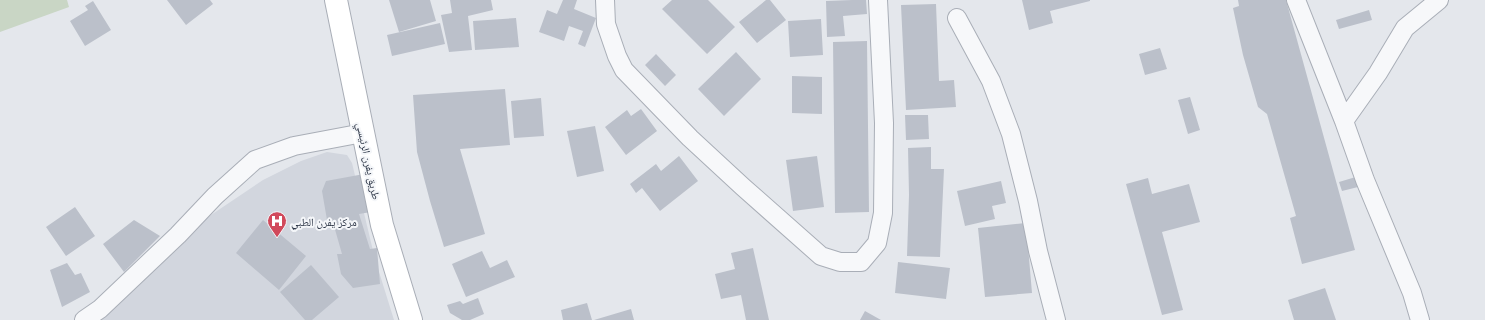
<svg xmlns="http://www.w3.org/2000/svg" width="1485" height="320" viewBox="0 0 1485 320" font-family="'Open Sans','Noto Naskh Arabic',sans-serif">
	<style>
		.built { fill: #d2d6de }
		.green { fill: #c9d6c5 }
		.building { fill: #bbc0ca }
		.lines { fill: none; stroke-linecap: round; stroke-linejoin: round }
		.street-casing { stroke: #a9aeb7; stroke-width: 20 }
		.secondary-casing { stroke: #a9aeb7; stroke-width: 24 }
		.street { stroke: #f7f8fa; stroke-width: 18 }
		.secondary { stroke: #fff; stroke-width: 22 }
		.labels { text-anchor: middle; dominant-baseline: central; stroke-width: 4; stroke-linejoin: round; paint-order: stroke }
		.street-label { font-size: 11px; fill: #2b3445; stroke: #f4f6f9 }
		.poi-label { font-size: 11px; fill: #2b3445; stroke: #f4f6f9; text-anchor: start }
	</style>
	<rect width="100%" height="100%" fill="#e4e7ec"/>
	<path class="built" d="M327,152L347,155L352,163L375,259L394,320H100L154,264L208,217L263,180L301,161Z"/>
	<path class="green" d="M0,0H67L69,7L0,32Z"/>
	<path class="building" d="M167,0H210L213,4L186,25Z
		M389,0H430L436,21L399,32Z
		M450,0H491L493,10L468,16L472,50L449,52L441,15L452,13Z
		M563,0H577L574,9L596,18L585,47L578,44L583,31L569,26L564,41L539,32L547,10L557,14Z
		M672,0H708L735,27L707,54L662,9Z
		M766,0H770L786,20L757,43L739,22Z
		M852,0H866L867,14L843,16L845,36L827,37L826,1Z
		M1022,0H1090V1L1050,11L1053,23L1029,30Z
		M1238,0H1286L1355,250L1302,264L1290,218L1296,216L1267,114L1258,107L1243,55L1233,8L1239,6Z
		M93,1L111,30L85,46L70,21L88,10L85,6Z
		M936,4L939,81L954,80L956,107L906,110L901,5Z
		M1369,10L1372,20L1339,29L1336,20Z
		M516,18L519,47L475,50L473,21Z
		M821,19L823,55L790,57L788,21Z
		M440,23L445,44L392,56L387,35Z
		M867,41L869,212L835,213L833,42Z
		M1160,48L1167,69L1145,75L1139,54Z
		M736,52L761,79L724,116L698,89Z
		M656,54L676,75L665,86L645,65Z
		M792,76L822,77V114L792,113Z
		M505,89L510,145L460,149L485,234L444,247L430,201L417,152L413,95Z
		M1190,97L1200,130L1188,134L1178,100Z
		M541,98L544,136L514,138L511,101Z
		M641,109L657,131L626,155L605,127L627,110L631,116Z
		M905,115H928L929,139L906,140Z
		M595,126L604,171L577,177L567,131Z
		M931,147V169H944L940,257L907,256L909,195L908,148Z
		M679,156L698,181L660,211L642,188L636,193L630,184L656,164L661,171Z
		M817,156L824,207L793,211L786,160Z
		M364,174L371,212L359,214L370,249L377,248L380,284L353,288L341,274L337,254H342L332,219L327,220L322,191L326,181Z
		M1359,176L1362,186L1342,191L1339,182Z
		M1148,178L1152,194L1189,184L1200,222L1162,232L1183,310L1162,315L1126,184Z
		M1001,181L1006,203L992,206L995,219L965,226L957,191Z
		M75,207L95,236L66,256L46,227Z
		M134,220L160,236L124,272L103,244Z
		M263,220L306,256L279,290L236,253Z
		M1026,223L1032,293L985,297L978,228Z
		M753,248L769,320H746L741,295L721,299L715,274L735,269L731,253Z
		M482,251L490,268L507,260L515,277L466,297L452,264Z
		M898,262L950,268L946,299L895,293Z
		M67,263L75,275L81,273L90,292L62,307L50,270Z
		M311,265L339,297L312,320H305L280,292Z
		M1325,288L1336,320H1294L1288,300Z
		M478,298L484,314L470,320H462L450,313L447,305L460,301L463,304Z
		M587,303L592,320H563L561,310Z
		M631,309L634,320H594Z
		M865,311L881,320H860Z"/>
	<g class="lines">
		<defs>
			<path id="street" d="M605,0L606,24L617,56L624,70L690,138L743,187L821,256L840,262H861L877,243L883,213L884,123L878,0
				M1296,0L1344,121L1365,180L1412,293L1420,320
				M957,18L991,81L1011,134L1028,201L1038,251L1056,320
				M1344,121L1378,73L1405,28L1439,0
				M84,320L100,309L178,235L215,196L255,160L294,146L363,133"/>
			<path id="secondary" d="M336,0L382,225L411,320"/>
		</defs>
		<use href="#street" class="street-casing"/>
		<use href="#secondary" class="secondary-casing"/>
		<use href="#street" class="street"/>
		<use href="#secondary" class="secondary"/>
	</g>
	<defs>
		<symbol id="hospital-pin" viewBox="-11 -11 22 30"><path d="M0 17L-7.5 6A9.5 9.5 0 1 1 7.5 6Z" fill="#d1495b" stroke="#f4f6f9"/><path d="M-5-5h3v3.5h4V-5h3V5h-3V1.5h-4V5h-3Z" fill="#fff"/></symbol>
	</defs>
	<g fill-rule="evenodd">
		<use href="#hospital-pin" x="266" y="210" width="22" height="30"/>
	</g>
	<g class="labels">
		<g class="street-label">
			<text transform="translate(369 161) rotate(78)">طريق يفرن الرئيسي</text>
		</g>
		<g class="poi-label">
			<text x="291" y="221">مركز يفرن الطبي</text>
		</g>
	</g>
</svg>
